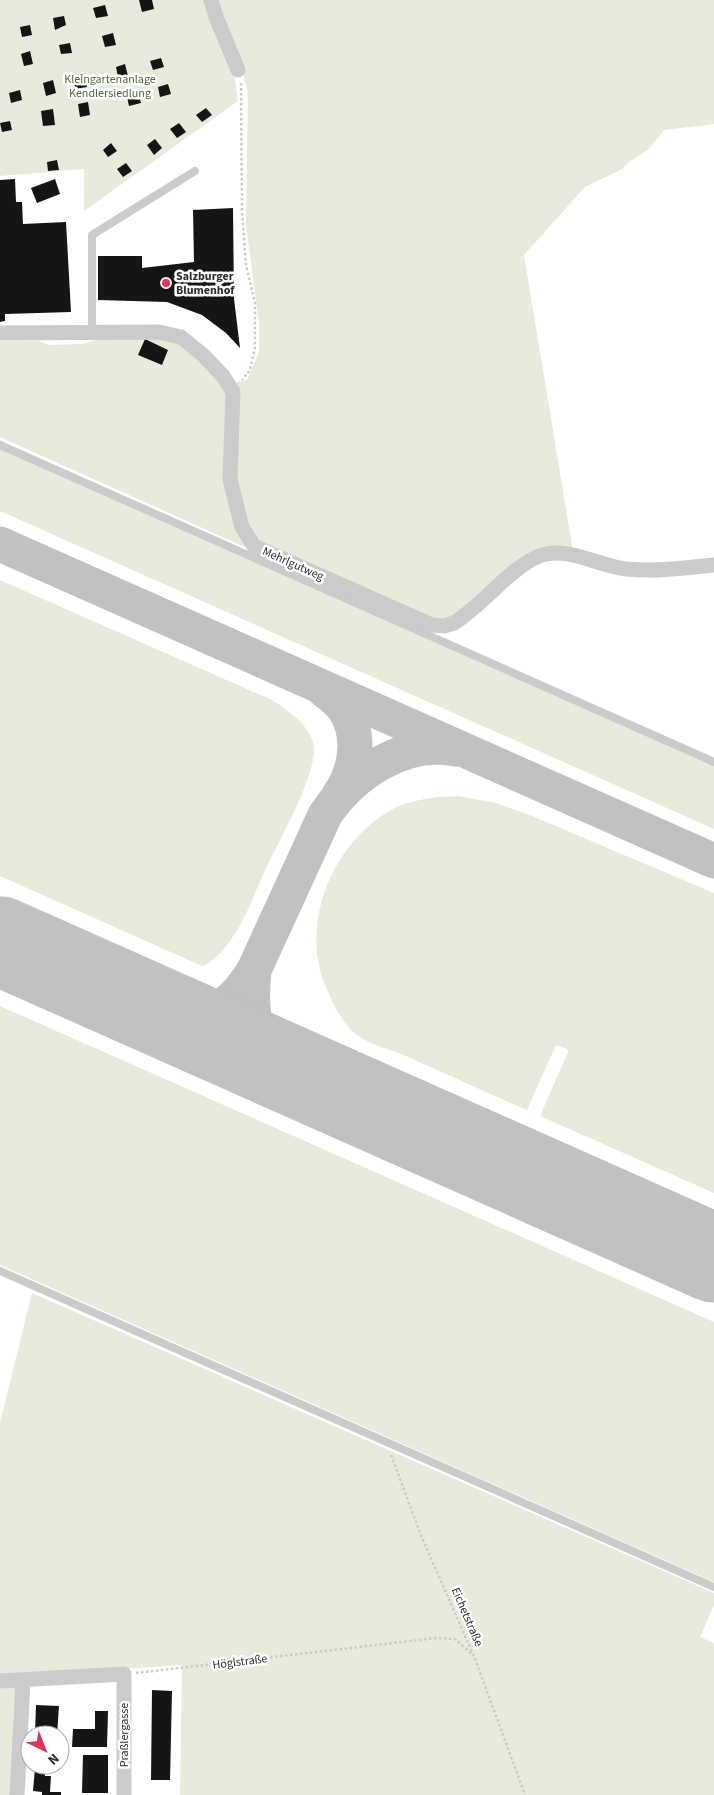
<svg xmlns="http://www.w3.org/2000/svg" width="714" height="1795" viewBox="0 0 714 1795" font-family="'Source Sans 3',sans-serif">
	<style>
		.green { fill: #e6ebdc }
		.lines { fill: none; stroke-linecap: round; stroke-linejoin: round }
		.taxiway { stroke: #c1c1c1; stroke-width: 35 }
		.runway { stroke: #c1c1c1; stroke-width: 89 }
		.building { fill: #151515 }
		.path { stroke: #cbcbcb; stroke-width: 2.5; stroke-dasharray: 2.5 2.5; stroke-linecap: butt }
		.lane { stroke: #cbcbcb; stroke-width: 8 }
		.street { stroke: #cbcbcb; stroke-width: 15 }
		.poi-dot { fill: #e03653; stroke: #fff; stroke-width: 2 }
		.labels { text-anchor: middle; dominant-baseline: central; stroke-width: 5; stroke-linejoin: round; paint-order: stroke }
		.park-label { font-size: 12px; fill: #56693d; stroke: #fff }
		.poi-label { font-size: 12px; font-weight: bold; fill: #2e2e2e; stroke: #fff; text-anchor: start }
		.street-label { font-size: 12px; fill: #2e2e2e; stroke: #fff }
	</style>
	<rect width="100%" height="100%" fill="#fff"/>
	<path class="green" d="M0,0H208L233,67L238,101L84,211V169L0,176Z
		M215,0H714V124L664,130L649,149L630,161L622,169L585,187L524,255L573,552L557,549L469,610L438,623L249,549L0,437V341H39L49,345L82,344L100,339L167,338L180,343L206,366L223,385L247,380L259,352V323L246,225L248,92L243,74Z
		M0,449L714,766V829L0,511Z
		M0,580L272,700C289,711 311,726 314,747C317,773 278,844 265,870C257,888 250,908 240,925C231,940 219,960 202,966L0,876Z
		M458,796L496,803L532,816L714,893V1193L540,1116L569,1050L556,1045L527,1110C486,1092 446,1074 406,1056C391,1050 371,1045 357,1035C342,1024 332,1002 325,985C300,923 332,845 389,811C410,799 434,797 458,796Z
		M0,1006L714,1322V1582L0,1265Z
		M32,1293L714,1593V1605L700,1637L714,1643V1795H180L182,1665L16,1676L13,1795H0V1423Z"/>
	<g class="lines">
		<path class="taxiway" d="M0,544L714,861
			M324,690C330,695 337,700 342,706C362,732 357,769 339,795
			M254,970C249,1019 254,1043 295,1072
			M175,1019C216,1014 232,1006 254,970L325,815C352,774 404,739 455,749"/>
		<path class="runway" d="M0,941L714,1258"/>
	</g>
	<path class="building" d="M139,0H152L154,9L142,12Z
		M105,5L108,16L96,18L93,8Z
		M64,16L66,25L55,30L53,18Z
		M30,25L32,35L22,37L20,27Z
		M113,33L116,45L105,47L102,36Z
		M70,43L72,53L61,54L59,45Z
		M30,51L33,64L24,66L21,54Z
		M161,58L164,67L153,70L150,61Z
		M125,64L129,80L116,83L115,78L118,77L116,67Z
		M84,73L87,87L75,89L73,76Z
		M53,80L56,93L46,96L43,83Z
		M168,84L171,94L160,97L158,87Z
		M20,90L22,100L11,103L9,93Z
		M138,93L141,103L129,106L127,97Z
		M88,102L90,115L80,117L78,104Z
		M206,108L212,115L202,122L196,115Z
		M53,109L55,125L43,126L41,111Z
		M10,121L12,130L2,132L0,123Z
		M179,123L186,132L177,138L170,129Z
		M155,139L162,148L154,155L147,145Z
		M111,143L117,151L108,157L103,150Z
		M57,160L59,170L48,171L47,162Z
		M126,163L132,171L123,177L117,169Z
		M15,179L16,202H22L23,224L66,222L71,312L5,314V321L0,322V180Z
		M55,179L60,194L37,203L31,188Z
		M233,208L234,299L240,348L226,333L202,315L167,302L98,300V256H142V268L194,262L193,210Z
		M145,339L168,350L162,365L138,355Z
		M152,1690L172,1691L170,1780H151Z
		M36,1705L59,1706L57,1735H35Z
		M95,1711H108L107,1747H72L73,1729H95Z
		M83,1755H108V1793H82Z
		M35,1768L45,1769V1776H51L50,1792H61V1795H42V1792L33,1791Z"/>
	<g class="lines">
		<path class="path" d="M241,83L242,211L246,265L255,303V348L250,370L242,380
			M391,1455L422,1538L474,1656L525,1795
			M136,1673L436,1638L455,1639L473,1655"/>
		<path class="lane" d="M92,333V235L195,171
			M0,445L714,762
			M0,1271L714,1587"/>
		<path class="street" d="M211,0L216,17L238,70
			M0,333L159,332L181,337L203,355L223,376L233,392L230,479L242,527L254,546L432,625L444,626L454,623C482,606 508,570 537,557C564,544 598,566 626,569C655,572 685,568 714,565
			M0,1681L124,1674V1795
			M17,1795L23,1682"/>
	</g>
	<circle class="poi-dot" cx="166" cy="283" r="5"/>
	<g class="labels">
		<g class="park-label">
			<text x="110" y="79">Kleingartenanlage<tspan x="110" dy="14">Kendlersiedlung</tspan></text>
		</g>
		<g class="poi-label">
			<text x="176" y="276">Salzburger<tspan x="176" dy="14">Blumenhof</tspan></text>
		</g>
		<g class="street-label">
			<text transform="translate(293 564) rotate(24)">Mehrlgutweg</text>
			<text transform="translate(467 1617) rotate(67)">Eichetstraße</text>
			<text transform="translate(240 1662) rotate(-7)">Höglstraße</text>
			<text transform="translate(124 1735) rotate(-90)">Praßlergasse</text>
		</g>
	</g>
	<g transform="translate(45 1750) rotate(137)"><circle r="24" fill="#ffffff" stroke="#ababab"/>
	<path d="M0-4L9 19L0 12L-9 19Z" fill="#e03653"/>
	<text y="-8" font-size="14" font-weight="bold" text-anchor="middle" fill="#2e2e2e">N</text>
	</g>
</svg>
